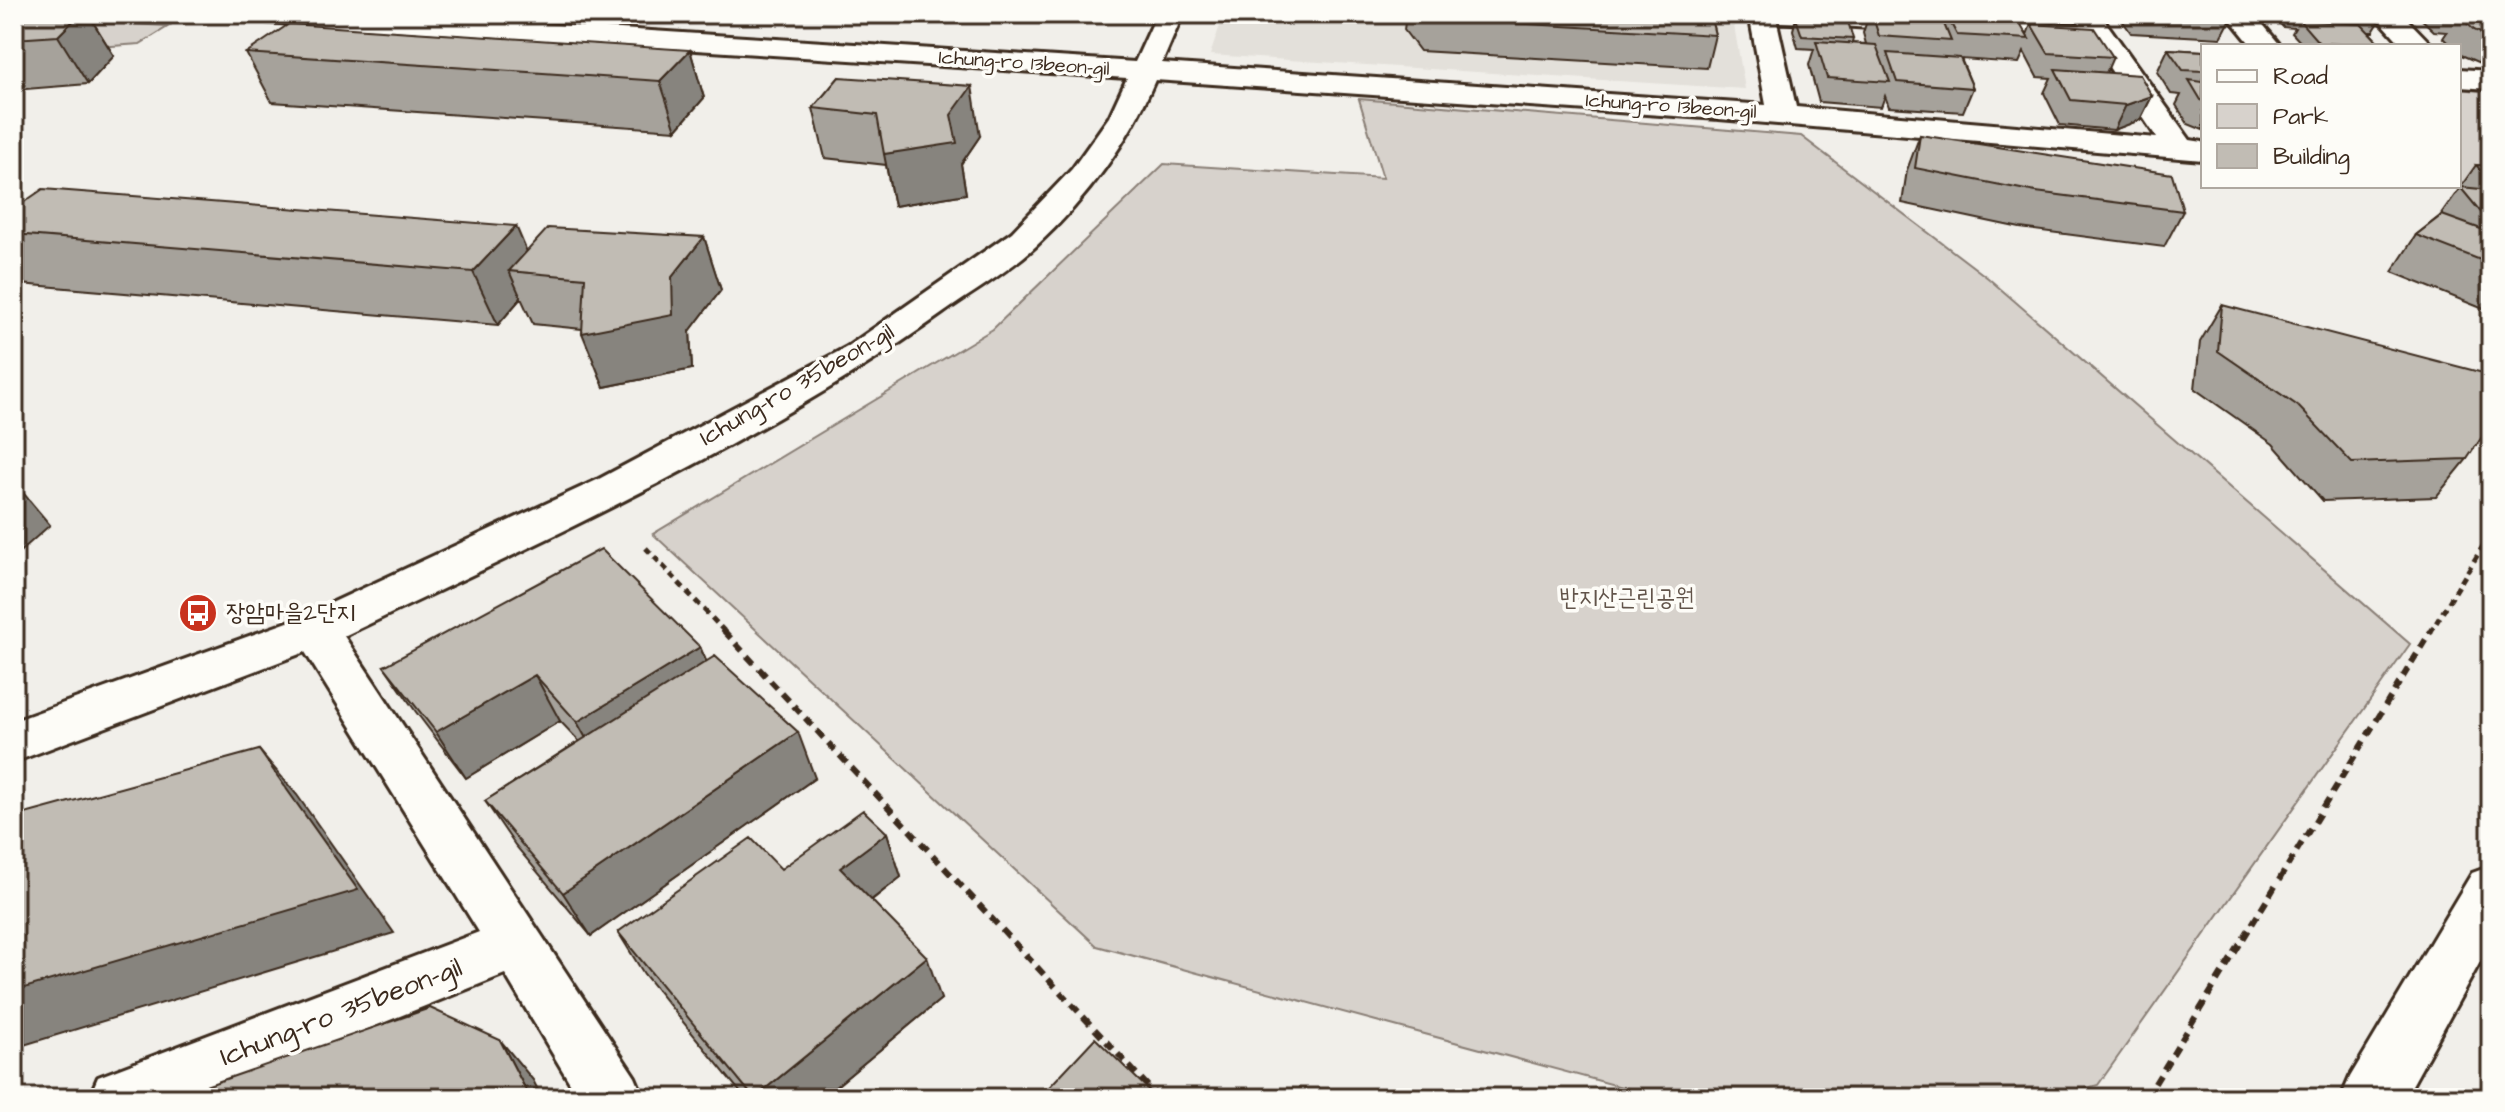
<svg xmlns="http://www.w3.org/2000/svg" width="2505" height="1112" viewBox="0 0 2505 1112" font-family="'Architects Daughter','Poor Story',sans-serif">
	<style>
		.built { fill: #e3e0da }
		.green { fill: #d7d2cc; stroke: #897e75; stroke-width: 2 }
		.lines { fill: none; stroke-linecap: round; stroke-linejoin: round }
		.minor-casing { stroke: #3b2a1e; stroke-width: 6 }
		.major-casing { stroke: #3b2a1e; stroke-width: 6 }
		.path-far1 { stroke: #3b2a1e; stroke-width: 5; stroke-dasharray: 7 5; stroke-linecap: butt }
		.path { stroke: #3b2a1e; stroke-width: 6; stroke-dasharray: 10 7; stroke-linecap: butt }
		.minor { fill: #fdfcf7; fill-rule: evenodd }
		.major { fill: #fdfcf7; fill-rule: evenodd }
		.wall { fill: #a6a29b; stroke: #3b2a1e; stroke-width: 2 }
		.shaded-wall { fill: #87847e; stroke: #3b2a1e; stroke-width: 2 }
		.building { fill: #c1bcb4; stroke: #3b2a1e; stroke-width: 2 }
		.labels { text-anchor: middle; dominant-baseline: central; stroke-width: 7; stroke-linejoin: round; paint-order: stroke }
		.far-street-label { font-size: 20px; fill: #3b2a1e; stroke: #fdfcf7 }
		.street-label { font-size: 24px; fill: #3b2a1e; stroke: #fdfcf7 }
		.park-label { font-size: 24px; fill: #62544a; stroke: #fdfcf7 }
		.poi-label { font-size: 24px; fill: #3b2a1e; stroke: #fdfcf7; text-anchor: start }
		.near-street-label { font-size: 28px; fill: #3b2a1e; stroke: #fdfcf7 }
	</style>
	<rect width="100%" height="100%" fill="#f1efea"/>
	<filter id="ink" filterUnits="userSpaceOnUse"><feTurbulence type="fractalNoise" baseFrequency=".0125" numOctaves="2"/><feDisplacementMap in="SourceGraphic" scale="16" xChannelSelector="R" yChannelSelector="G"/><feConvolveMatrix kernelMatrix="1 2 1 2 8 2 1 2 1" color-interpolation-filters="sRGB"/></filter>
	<g filter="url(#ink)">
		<path class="built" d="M1224,14H1732L1745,89L1210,55Z"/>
		<path class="green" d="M14,18L169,26L140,44L14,53Z
			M2459,89L2491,92V184L2459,182Z
			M1359,99L1801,136L1988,278L2410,644L2098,1085L2051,1098H1663L1097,946L653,534L993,329L1164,164L1383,178Z"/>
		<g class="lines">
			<defs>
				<path id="minor" d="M252,14H384L1135,62L1157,14H1183L1162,63L1766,105L1749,14H1905L2081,25L2074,14H2100L2190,140L2203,142V160L1719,119L1155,80C1129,142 1086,200 1036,246C1009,271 974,291 943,313C760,444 546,539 344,636L635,1077L644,1098H579L505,974L195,1098H89L98,1077L479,932L305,652L14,762V721L299,618L597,480L847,347L1012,232L1072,169L1109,117L1127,78L265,22L256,20ZM1777,22L2092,42L2157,138L1796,107Z
					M2226,14H2254L2281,46H2252Z
					M2374,14H2402L2433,46H2403Z
					M2459,69L2491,71V89L2459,87Z"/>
				<path id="major" d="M2491,866V942L2405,1098H2341L2350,1077L2472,873Z"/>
			</defs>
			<use href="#minor" class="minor-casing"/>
			<use href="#major" class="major-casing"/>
			<path class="path-far1" d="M646,548L726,633
				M2430,633L2491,533"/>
			<path class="path" d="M724,631L1159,1098
				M2146,1098L2431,631"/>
			<use href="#minor" class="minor"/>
			<use href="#major" class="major"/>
		</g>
		<path class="wall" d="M14,14H88L114,56L88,84L14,90Z
			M954,14H1004L1002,17Z
			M1406,14H1710L1715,35L1707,68L1420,51L1404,30Z
			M1869,14H1934L1941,16V14H2071L2053,23L2018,20L2027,35L2031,24L2113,57L2106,73L2152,96L2140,120L2114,130L2060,125L2044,93L2051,78L2037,77L2024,52L2019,63L1961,59L1973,88L1963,112L1889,107L1885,96L1881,107L1819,102L1809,65L1814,49L1798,48L1793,30L1796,18L1853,39L1852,43L1866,44L1863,33Z
			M2118,14H2233V15L2221,38L2131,33Z
			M2272,14H2384L2373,32H2369L2382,46H2304L2292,33L2295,28L2283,27Z
			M2416,14H2491V65L2482,64L2459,54V46H2451L2443,38L2447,32L2434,31Z
			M2168,49L2203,51V130L2188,124L2176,105L2181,95L2171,94L2157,72Z
			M690,50L704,98L676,130L272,102L246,53Z
			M839,77L980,136L961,164L966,194L894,206L886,165L825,158L813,108Z
			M1920,135L2183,211L2164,247L2020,228L1902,203L1907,170Z
			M2476,165L2491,166V312L2392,272L2416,235L2440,216Z
			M14,209L527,251L704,237L721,290L690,331L692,369L604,387L582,329L533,324L521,298L498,325L20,284L14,275Z
			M2222,305L2467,459L2436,497L2323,501L2273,444L2195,389L2200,342Z
			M700,647L706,661L815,778L591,936L515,845L485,801L579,741L560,721L466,778L416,712L384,666Z
			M887,833L901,877L872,900L941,999L822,1098H745L644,974L618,932L781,869Z"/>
		<path class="shaded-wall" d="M80,14H88L114,56L88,84L58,36Z
			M2057,14H2071L2053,23Z
			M690,50L704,98L676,130L660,81Z
			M972,86L980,136L961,164L966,194L894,206L884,154Z
			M2152,96L2140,120L2114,130L2126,105Z
			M516,226L536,273L509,271L521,298L498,325L473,272Z
			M704,237L721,290L690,331L692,369L604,387L582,333L672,277Z
			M14,482L50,525L14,557Z
			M700,647L720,693L602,767L577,722Z
			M535,675L560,721L466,778L436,732Z
			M798,732L815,778L591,936L563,893Z
			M259,750L297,795L394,933L14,1048V991Z
			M887,833L901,877L857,911L840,868Z
			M927,957L941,999L822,1098H754Z
			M500,1040L533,1080L542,1098H530Z"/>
		<path class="building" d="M14,14H80L58,36L14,39Z
			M1420,14H1710L1715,35L1423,18Z
			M1805,14H1846L1853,39L1802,36L1796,18Z
			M1872,14H1940L1951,41L1879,36Z
			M1946,14H2014L2029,39L1957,35Z
			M2458,15L2491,17V38L2474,30Z
			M2299,20L2361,24L2382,46L2319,43Z
			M289,24L690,50L660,81L246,53Z
			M2031,24L2094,28L2113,57L2048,53Z
			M1816,41L1876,45L1890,82L1827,78Z
			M2168,49L2203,51V71L2183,70Z
			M1887,53L1960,58L1973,88L1897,82Z
			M2055,69L2140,75L2152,96L2126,105L2071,100Z
			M839,77L972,86L951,115L957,143L884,154L877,115L813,108Z
			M2189,80L2203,82V101L2201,100Z
			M1920,135L2172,174L2183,211L2036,192L1915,168Z
			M2476,165L2491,166V182Z
			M2460,187L2491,190V264L2416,235L2442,215L2481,229L2489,222Z
			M43,189L516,226L473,272L14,234V209Z
			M548,228L704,237L672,277L673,315L582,333L585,278L509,271Z
			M2222,305L2491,375V389L2486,431L2467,459L2352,463L2298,406L2218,351Z
			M601,549L700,647L577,722L535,675L436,732L384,666Z
			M715,656L798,732L563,893L485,801Z
			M259,750L358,890L14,991V817Z
			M863,810L887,833L840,868L927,957L754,1098L618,932L751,838L781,869Z
			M430,1008L500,1040L530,1098H171Z
			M1095,1038L1157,1098H1039Z"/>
	</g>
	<defs>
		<symbol id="bus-disc" viewBox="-11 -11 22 22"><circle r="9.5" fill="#c8321e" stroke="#fdfcf7"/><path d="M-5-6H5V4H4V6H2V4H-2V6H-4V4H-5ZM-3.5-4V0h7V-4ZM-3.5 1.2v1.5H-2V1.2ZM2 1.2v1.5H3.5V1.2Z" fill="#fff"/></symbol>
	</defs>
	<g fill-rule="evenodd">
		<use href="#bus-disc" x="176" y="591" width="44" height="44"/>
	</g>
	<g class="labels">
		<g class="far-street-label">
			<text transform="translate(1024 63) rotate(4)">Ichung-ro 13beon-gil</text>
			<text transform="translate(1671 106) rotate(4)">Ichung-ro 13beon-gil</text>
		</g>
		<g class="street-label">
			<text transform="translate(797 385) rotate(-30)">Ichung-ro 35beon-gil</text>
		</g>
		<g class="park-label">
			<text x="1627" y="598">반지산근린공원</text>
		</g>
		<g class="poi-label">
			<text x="226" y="613">장암마을2단지</text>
		</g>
		<g class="near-street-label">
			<text transform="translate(341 1012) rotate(-21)">Ichung-ro 35beon-gil</text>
		</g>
	</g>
	<rect width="2505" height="1112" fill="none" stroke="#fdfcf7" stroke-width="48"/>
	<rect x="24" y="24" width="2457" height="1064" fill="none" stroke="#3b2a1e" stroke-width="3" filter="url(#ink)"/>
	<rect x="2201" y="44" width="260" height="144" fill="#fdfcf7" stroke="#afa8a0" stroke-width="2"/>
	<rect x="2217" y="70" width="40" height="12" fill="#fdfcf7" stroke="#afa8a0" stroke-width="2"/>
	<text x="2273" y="84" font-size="24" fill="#3b2a1e">Road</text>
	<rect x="2217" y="104" width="40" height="24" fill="#d7d2cc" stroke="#afa8a0" stroke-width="2"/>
	<text x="2273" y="124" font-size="24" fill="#3b2a1e">Park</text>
	<rect x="2217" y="144" width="40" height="24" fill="#c1bcb4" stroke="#afa8a0" stroke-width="2"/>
	<text x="2273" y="164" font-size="24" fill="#3b2a1e">Building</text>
</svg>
